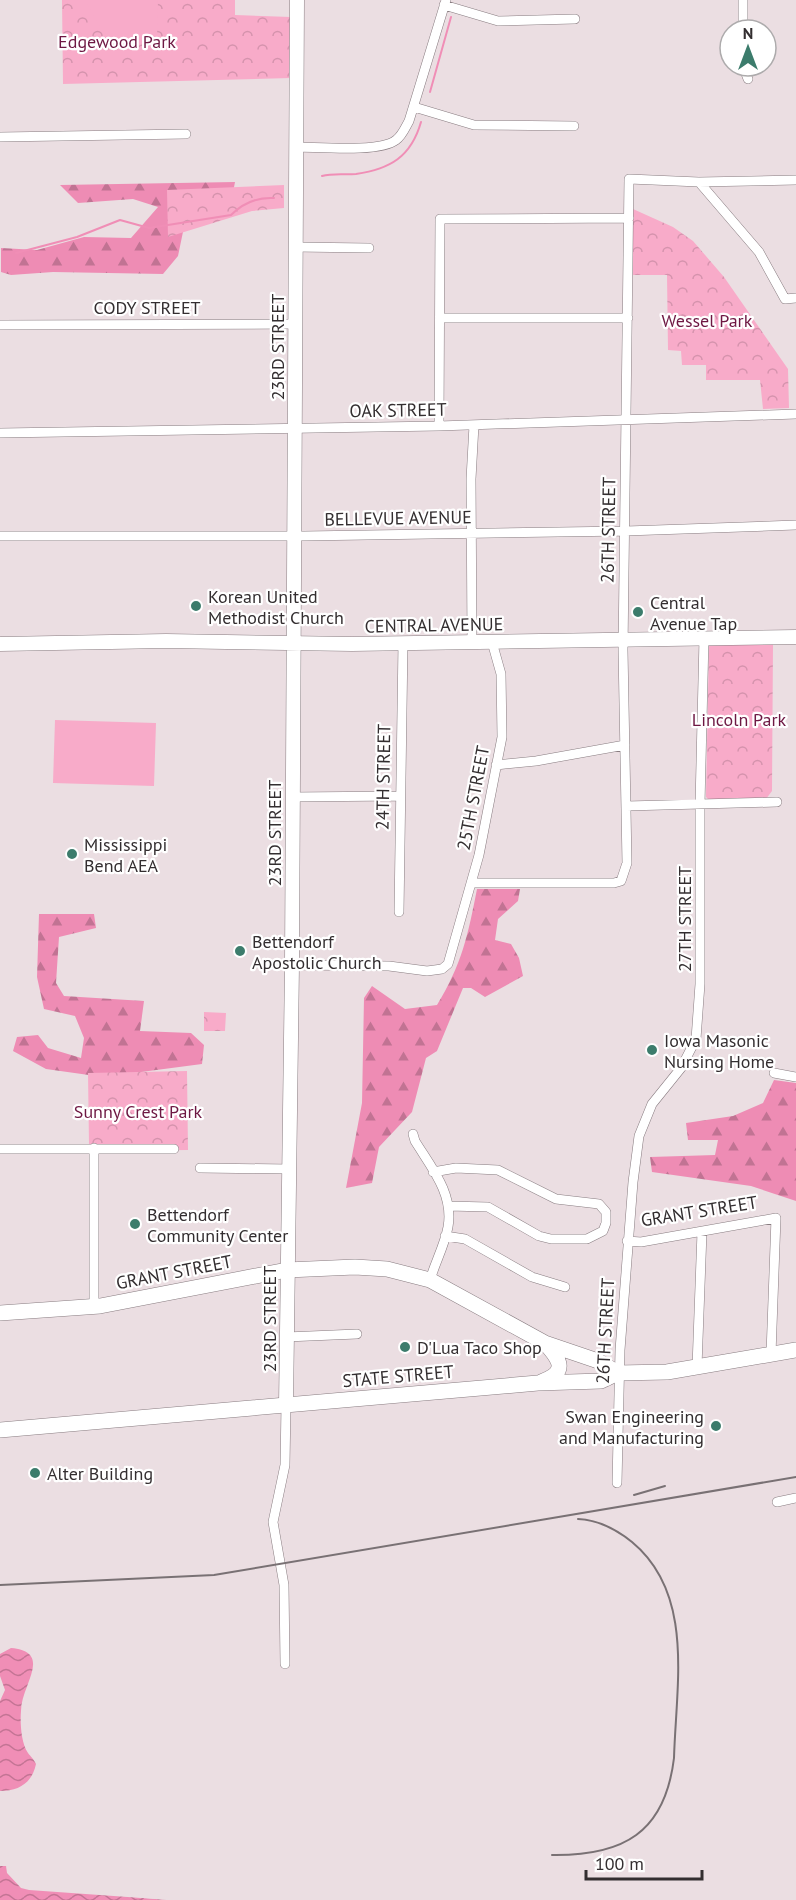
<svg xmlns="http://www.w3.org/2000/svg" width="796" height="1900" viewBox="0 0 796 1900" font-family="'PT Sans',sans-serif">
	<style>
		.forest { fill: url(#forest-firs) }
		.park { fill: url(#park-crowns) }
		.pitch { fill: #f8abc9 }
		.water { fill: url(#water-waves) }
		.pier { fill: #ebdee2 }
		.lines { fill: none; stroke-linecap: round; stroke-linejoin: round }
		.stream { stroke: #f08eb6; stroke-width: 2 }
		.street-casing { stroke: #887c80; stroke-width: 10 }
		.secondary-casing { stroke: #887c80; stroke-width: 15 }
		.primary-casing { stroke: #887c80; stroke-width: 16 }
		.street { stroke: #fff; stroke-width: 9 }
		.secondary { stroke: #fff; stroke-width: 14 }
		.primary { stroke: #fff; stroke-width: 15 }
		.rail { stroke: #797174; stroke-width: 2 }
		.poi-dot { fill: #3c7c6c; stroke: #fff; stroke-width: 2 }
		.labels { text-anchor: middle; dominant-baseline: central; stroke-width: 4.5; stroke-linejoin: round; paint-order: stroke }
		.park-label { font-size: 18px; fill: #6e1843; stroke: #fff }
		.street-label { font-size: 18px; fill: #332e30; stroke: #fff }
		.poi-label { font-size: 18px; fill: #332e30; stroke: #fff; text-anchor: start }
	</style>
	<defs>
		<pattern id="forest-firs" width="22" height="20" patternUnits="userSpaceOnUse" patternTransform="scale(1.5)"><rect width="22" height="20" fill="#ee8cb4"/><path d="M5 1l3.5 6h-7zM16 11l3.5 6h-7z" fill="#c17393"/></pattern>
		<pattern id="park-crowns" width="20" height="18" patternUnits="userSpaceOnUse" patternTransform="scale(1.5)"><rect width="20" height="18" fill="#f8abc9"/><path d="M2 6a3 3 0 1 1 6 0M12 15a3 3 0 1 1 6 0" fill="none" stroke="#d593ad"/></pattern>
		<pattern id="water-waves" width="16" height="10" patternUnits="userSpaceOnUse" patternTransform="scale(1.5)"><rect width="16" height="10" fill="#f08eb6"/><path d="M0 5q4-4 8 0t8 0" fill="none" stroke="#c37494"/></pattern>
	</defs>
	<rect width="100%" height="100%" fill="#ebdee2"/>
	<path class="forest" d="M235,182L231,203L184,227L178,256L163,274L53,272L11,275L1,272V248L37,250L84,237L131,238L158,207L133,199L78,203L60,185Z
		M477,889H520L518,901L498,919L495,940L511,944L519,958L523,976L485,997L471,988H463L437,1051L426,1058L412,1112L379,1147L372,1183L346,1188L362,1103L364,998L372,986L405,1009L437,1005C462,964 468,935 477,889Z
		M39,914H94L96,928L59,937L56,983L64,996L144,1001L140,1031L191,1033L204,1045L202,1064L103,1077L46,1069L13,1051L17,1037L38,1035L48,1048L81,1058L84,1038L75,1016L44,1009L37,977Z
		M774,1080L796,1083V1201L751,1186L652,1172L650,1157L715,1155L718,1140H688L686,1123L733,1116L763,1103Z"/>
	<path class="park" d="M62,0H235V15L291,17V78L63,84Z
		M284,185V208L252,211L168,237L167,190Z
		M633,209L673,227L693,241L724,277L788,369L789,408L763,409L760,380H706V365H682L681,351L668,350L667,275H633Z
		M709,644H773L772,791L766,799L710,801L706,797Z
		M204,1012L226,1013L225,1031H204Z
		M187,1071L188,1150L100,1151L89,1145L88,1073Z"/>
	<path class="pitch" d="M85,0H158L157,40L138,45L103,32Z
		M55,720L156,723L154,786L53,783Z"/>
	<path class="water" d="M11,1648C54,1652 21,1685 21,1711C20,1722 21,1743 28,1753C31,1757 33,1758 36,1764C32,1783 19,1791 0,1791V1701L5,1690L0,1676V1654Z
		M0,1866H6L26,1887L167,1900H0Z"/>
	<path class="pier" d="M6,1866L11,1868L28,1884L167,1897L170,1900L29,1890L21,1888L7,1873Z"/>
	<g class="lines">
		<path class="stream" d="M430,92L451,17
			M322,176C333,173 344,175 356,174C390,169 411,157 421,122
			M16,253L77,237L120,220L149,228L231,215C243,203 257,197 274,198"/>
		<defs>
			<path id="street" d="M444,5L498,21L575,19
				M743,30V0
				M743,66L748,79
				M414,107L474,125L574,126
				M0,137L186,134
				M296,147C318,147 379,153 396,140C402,136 405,128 409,121L446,0
				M699,182L759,252L785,299L796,298
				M295,247L369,248
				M440,318H628
				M0,325L295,324
				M439,426L440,219L629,218
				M0,433L439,426L796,414
				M0,536H304L626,531L796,525
				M472,642L471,479L474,425
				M496,765L536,761L625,745
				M292,797L399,796
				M627,806L777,802
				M472,883H614L621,881L627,863L623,650L629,179L699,182L796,180
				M399,912L403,643
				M292,965L389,966L427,971L442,969L448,964L479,855L502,737L501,674L492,642
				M774,1073L796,1077
				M413,1134L415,1141C431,1167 454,1194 448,1227C445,1244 435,1263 430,1280
				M0,1149H174
				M200,1168L289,1169
				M433,1172L456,1168L498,1170L556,1199L599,1204L606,1212V1223L603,1231L587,1239H551L539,1236L488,1207L448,1206
				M445,1236L465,1239L532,1277L565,1287
				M627,1241L641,1242L776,1218L771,1354
				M94,1307V1148
				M286,1337L357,1334
				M697,1367L702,1232
				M617,1483L620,1350L633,1182L639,1136L652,1104L681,1068L696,1039L700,984V804L704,638
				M777,1502L796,1498
				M285,1664L284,1585L273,1522L285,1465L286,1405"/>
			<path id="secondary" d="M0,644L166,641L352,644L796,637
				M286,1405L292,965L297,0"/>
			<path id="primary" d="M0,1313L100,1306L287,1270L355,1267L387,1269L430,1280L545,1343L598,1361L618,1373
				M541,1382C568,1372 561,1361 545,1343
				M0,1430L538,1383L601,1381L618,1373L667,1372L796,1350"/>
		</defs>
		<use href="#street" class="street-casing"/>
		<use href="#secondary" class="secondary-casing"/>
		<use href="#primary" class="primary-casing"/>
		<use href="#street" class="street"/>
		<use href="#secondary" class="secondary"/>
		<use href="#primary" class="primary"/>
		<path class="rail" d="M634,1495L665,1486
			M0,1585L214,1575L796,1477
			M552,1855C623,1856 665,1833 674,1758C676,1685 695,1594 632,1542C616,1529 598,1520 578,1519"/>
	</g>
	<g class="poi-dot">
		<circle cx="196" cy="606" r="6"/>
		<circle cx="638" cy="612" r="6"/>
		<circle cx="72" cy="854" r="6"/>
		<circle cx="240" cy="951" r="6"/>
		<circle cx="652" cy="1050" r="6"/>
		<circle cx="135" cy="1224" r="6"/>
		<circle cx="405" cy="1347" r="6"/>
		<circle cx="716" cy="1426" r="6"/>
		<circle cx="35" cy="1473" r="6"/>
	</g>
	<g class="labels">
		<g class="park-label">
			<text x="117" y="41">Edgewood Park</text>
			<text x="707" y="320">Wessel Park</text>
			<text x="739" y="719">Lincoln Park</text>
			<text x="138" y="1111">Sunny Crest Park</text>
		</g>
		<g class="street-label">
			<text x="147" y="307">CODY STREET</text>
			<text transform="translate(277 347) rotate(-90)">23RD STREET</text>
			<text transform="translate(398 410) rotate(-1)">OAK STREET</text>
			<text transform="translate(398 518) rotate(-1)">BELLEVUE AVENUE</text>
			<text transform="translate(608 530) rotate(-89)">26TH STREET</text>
			<text transform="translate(434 625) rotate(-1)">CENTRAL AVENUE</text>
			<text transform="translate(383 777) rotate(-89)">24TH STREET</text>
			<text transform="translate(473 798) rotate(-79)">25TH STREET</text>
			<text transform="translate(274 833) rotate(-90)">23RD STREET</text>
			<text transform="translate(684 919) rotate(-90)">27TH STREET</text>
			<text transform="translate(699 1211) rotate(-9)">GRANT STREET</text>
			<text transform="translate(174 1272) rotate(-11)">GRANT STREET</text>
			<text transform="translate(269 1319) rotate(-90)">23RD STREET</text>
			<text transform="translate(605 1331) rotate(-87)">26TH STREET</text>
			<text transform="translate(398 1376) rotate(-5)">STATE STREET</text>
		</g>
		<g class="poi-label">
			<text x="208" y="596">Korean United<tspan x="208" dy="21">Methodist Church</tspan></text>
			<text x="650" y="602">Central<tspan x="650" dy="21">Avenue Tap</tspan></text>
			<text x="84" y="844">Mississippi<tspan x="84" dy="21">Bend AEA</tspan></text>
			<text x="252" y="941">Bettendorf<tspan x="252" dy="21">Apostolic Church</tspan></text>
			<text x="664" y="1040">Iowa Masonic<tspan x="664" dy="21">Nursing Home</tspan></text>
			<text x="147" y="1214">Bettendorf<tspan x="147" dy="21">Community Center</tspan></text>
			<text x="417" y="1347">D'Lua Taco Shop</text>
			<text x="704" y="1416" text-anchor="end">Swan Engineering<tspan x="704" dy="21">and Manufacturing</tspan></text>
			<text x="47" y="1473">Alter Building</text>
		</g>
	</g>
	<g transform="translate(748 48)"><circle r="28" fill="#ffffff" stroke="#adabac" stroke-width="1.5"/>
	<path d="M0-4.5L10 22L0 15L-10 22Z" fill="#3c7c6c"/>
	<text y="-9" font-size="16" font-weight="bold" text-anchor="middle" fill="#332e30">N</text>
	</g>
	<path d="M586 1870v9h116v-9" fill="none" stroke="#332e30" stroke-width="3"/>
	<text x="595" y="1870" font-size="18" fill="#332e30" stroke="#ffffff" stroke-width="4.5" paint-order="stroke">100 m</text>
</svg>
